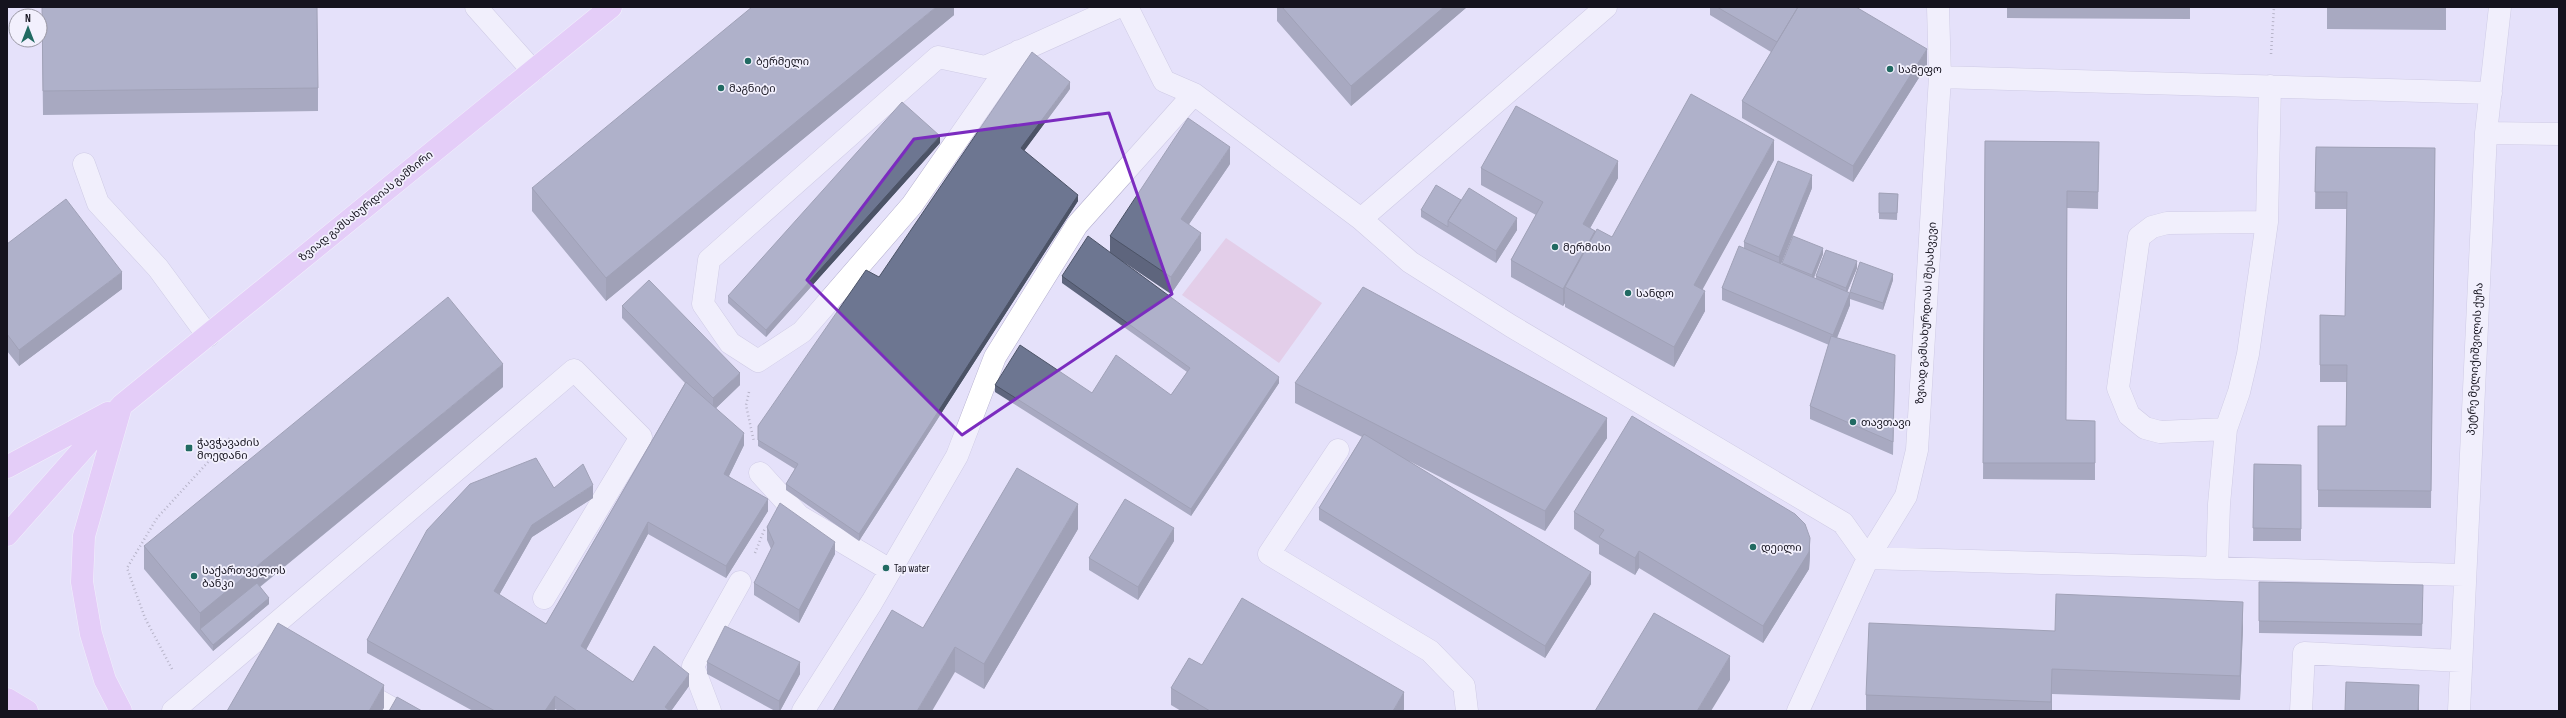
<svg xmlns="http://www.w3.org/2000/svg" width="2566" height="718" viewBox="0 0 2566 718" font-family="'Sofia Sans Condensed','Noto Sans Georgian',sans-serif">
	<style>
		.green { fill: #dfb6d4 }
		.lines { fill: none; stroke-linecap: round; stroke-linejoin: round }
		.minor-casing { stroke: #b4afce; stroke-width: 23 }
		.major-casing { stroke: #fff; stroke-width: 23 }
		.path { stroke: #7f7c8e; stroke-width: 2.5; stroke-dasharray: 1 3; stroke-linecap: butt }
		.minor { stroke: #fff; stroke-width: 22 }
		.major { stroke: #e2b3f7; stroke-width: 22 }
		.wall { fill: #5e657d }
		.shaded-wall { fill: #4c5366 }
		.building { fill: #6d7691; stroke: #4c5366 }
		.marked { fill: none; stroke: #7b2cbf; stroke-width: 3; stroke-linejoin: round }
		.poi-dot { fill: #216a62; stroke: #f2f0fd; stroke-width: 1.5 }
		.labels { text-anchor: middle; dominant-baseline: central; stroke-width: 3.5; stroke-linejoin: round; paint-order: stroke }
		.poi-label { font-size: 11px; fill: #15131e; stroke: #f2f0fd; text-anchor: start }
		.street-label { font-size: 11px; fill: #15131e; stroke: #f2f0fd }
	</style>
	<rect width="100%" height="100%" fill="#e5e1fa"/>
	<path class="green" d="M1226,238L1322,303L1279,363L1182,295Z"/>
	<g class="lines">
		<defs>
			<path id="minor" d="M476,7L533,71
				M1127,7L1164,81L1194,94L1361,219L1410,262L1511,326L1843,523L1868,558L2464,575
				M1019,51L912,205L802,332L758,361L730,343L703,304L709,260L938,57L985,67L1118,7
				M1940,77L2491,93
				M2486,133L2559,134
				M84,164L98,203L158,268L208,336
				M1361,219L1606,7
				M2226,429L2160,432L2145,428L2129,415L2118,388L2139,237L2152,227L2167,223L2267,222
				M1338,450L1269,554L1430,651L1464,686L1467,711
				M760,473L799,516L890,570
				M2217,568L2219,504L2226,429L2239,392L2248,354L2267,222L2270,86
				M358,689L397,711
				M173,711L574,370L641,437L544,598
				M710,711L693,666L740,582
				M803,711L872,602L957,456L995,357L1077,225L1194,94
				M1798,711L1868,558L1906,496L1917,450L1940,77L1938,7
				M2301,711L2304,653L2461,661
				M2459,711L2486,133L2500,7"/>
			<path id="major" d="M120,410L84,536L82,582L91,634L105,680L121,711
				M7,467L108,413
				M7,535L122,405L611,7
				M7,699L27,711"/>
		</defs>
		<use href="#minor" class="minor-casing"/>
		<use href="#major" class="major-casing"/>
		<path class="path" d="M2271,54L2274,7
			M749,392L746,405L754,442
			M755,553L765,528
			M172,669L145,618L127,568L157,518L231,437"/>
		<use href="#minor" class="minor"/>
		<use href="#major" class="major"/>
	</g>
	<path class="wall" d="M954,7V15L606,301L532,211V188Z
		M1277,7H1467L1351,106L1277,21Z
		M1710,7H1856L1927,65L1853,182L1742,118V101L1771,52L1710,15Z
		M2007,7H2190V19L2007,18Z
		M2327,7H2446V30L2327,29Z
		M42,29L318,88V111L43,115Z
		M1070,89L1024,151L1078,201L859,541L786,490V484L795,469L758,446V426L879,277Z
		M1985,141L2099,142L2098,209L2067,208L2066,420L2095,421V480L1983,479Z
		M940,143L766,337L728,303V296Z
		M2316,147L2435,148L2431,508L2318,507V426H2346L2347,382H2320V315L2345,316L2347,209H2315Z
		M1774,160L1702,289L1705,311L1674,367L1565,307V303L1563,306L1511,277V260L1536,215L1481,185V168L1618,178L1590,228L1595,231L1612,237Z
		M1230,164L1189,224L1201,250L1171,294L1122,261L1279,383L1191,516L995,392V385L1092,393L1171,395L1187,372L1062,283V276L1110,252V236Z
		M1812,188L1781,264L1823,254L1814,278H1816V276L1857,268L1847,292L1850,293V292L1893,280L1883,310L1850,299V305L1837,338L1895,367L1893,455L1810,419V406L1829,345L1722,300V288L1744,248V242Z
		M1879,193L1898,194L1897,220L1879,219Z
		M1461,200L1517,230L1496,263L1421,217V210Z
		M7,244L122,289L19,366L7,351Z
		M622,306L740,385L716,408L744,445L729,476L768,511L726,578L648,534L586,650L633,682L689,686L671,711H559L555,709L554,711H473L367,653V640L554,488L593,498L532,537L499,595L546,624L685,383L622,318Z
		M1295,383L1607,438L1545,531L1409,461L1591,584L1545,658L1319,520V508L1362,437L1295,403Z
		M503,387L260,587L269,604L213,651L144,569V546Z
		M2254,464L2301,465V541H2253Z
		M1574,512L1810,555L1809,569L1763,643L1639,568L1635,575L1599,554V545L1574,529Z
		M767,527L835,554L799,623L754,595V583L771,549L767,540Z
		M1078,529L984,689L955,672L923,628Z
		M1174,541L1138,600L1089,570V558Z
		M2259,582L2423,597L2422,636L2259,633Z
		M2243,627L2240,700L2052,694V711H1866V695L2055,631Z
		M707,662L800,674L780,711H775L707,674Z
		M1171,688L1404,709L1403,711H1181L1171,705Z"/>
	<path class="shaded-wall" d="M936,7H954V15L606,301V278Z
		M1444,7H1467L1351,106V86Z
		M1927,49V65L1853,182V166Z
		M1070,82V89L1021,155V148Z
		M940,136V143L766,337V330Z
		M1774,140V160L1694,305V285Z
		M1230,147V164L1181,236V219Z
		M1618,161V178L1583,241V224Z
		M1812,175V188L1779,269V257Z
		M1078,195V201L859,541V534Z
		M1517,218V230L1496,263V251Z
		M1596,231L1565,287V303L1563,306V289Z
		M1201,233V250L1171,294V277Z
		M1823,248V254L1812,282V275Z
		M1857,261V268L1846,295V288Z
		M122,272V289L19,366V350Z
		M1893,274V280L1883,310V303Z
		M1705,291V311L1674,367V347Z
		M1850,293V305L1833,347V335Z
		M503,364V387L203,633L200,629V613Z
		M740,373V385L713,411V398Z
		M1279,377V383L1191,516V509Z
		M1607,418V438L1545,531V511Z
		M744,433V445L724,486V474Z
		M593,485V498L532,537L494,604V591L532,525Z
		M768,499V511L726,578V566Z
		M1078,504V529L984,689V664Z
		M648,522V534L581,659V646Z
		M1174,528V541L1138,600V587Z
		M1810,538V555L1809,569L1763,643V626Z
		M835,542V554L799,623V610Z
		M1639,551V568L1635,575V558Z
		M1591,572V584L1545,658V646Z
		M269,598V604L213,651V645Z
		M2243,602V627L2240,700V676Z
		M955,647V672L932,711H917Z
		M1730,656V680L1711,711H1697Z
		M800,662V674L780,711H779V701Z
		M2052,669V711H2051Z
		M689,674V686L671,711H665V707Z
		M384,685V708L382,711H369Z
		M2419,685V711H2418Z
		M1404,692V709L1403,711H1393Z
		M555,696V709L554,711H545Z"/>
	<path class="building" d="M42,7H317L318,88L43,91Z
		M752,7H936L606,278L532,188Z
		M1282,7H1444L1351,86Z
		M1717,7H1798L1777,42Z
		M1798,7H1856L1927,49L1853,166L1742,101Z
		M1032,52L1070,82L1021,148L1078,195L859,534L786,484L798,464L758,440V426L866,270L879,277Z
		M1691,94L1774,140L1694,285L1705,291L1674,347L1565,287L1597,229L1612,237Z
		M902,102L940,136L766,330L728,296Z
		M1516,106L1618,161L1583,224L1595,231L1563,289L1511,260L1543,202L1481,168Z
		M1188,118L1230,147L1181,219L1201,233L1171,277L1110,236Z
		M1985,141L2099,142L2098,192L2067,191L2066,420L2095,421V463H1983Z
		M2316,147L2435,148L2431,491L2318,490V426H2346L2347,365H2320V315L2345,316L2347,192H2315Z
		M1778,161L1812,175L1779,257L1744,242Z
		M1436,185L1461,200L1448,221V227L1421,210Z
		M1469,188L1517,218L1496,251L1448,221Z
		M1879,193L1898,194L1897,213H1879Z
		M66,199L122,272L19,350L7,334V244Z
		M1088,236L1279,377L1191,509L995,385L1020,345L1092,393L1116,355L1171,395L1190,368L1062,276Z
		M1793,236L1823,248L1812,275L1782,263Z
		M1739,246L1850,293L1833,335L1722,288Z
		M1826,250L1857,261L1846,288L1816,276Z
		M1860,262L1893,274L1883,303L1850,292Z
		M649,280L740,373L713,398L622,306Z
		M1363,287L1607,418L1545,511L1295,383Z
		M448,297L503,364L200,613L144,546Z
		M1831,336L1895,355L1893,442L1810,406Z
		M686,382L744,433L724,474L768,499L726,566L648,522L581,646L633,682L654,646L689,674L665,707L670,711H577L555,696L545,711H495L367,640L427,530L470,484L536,458L554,488L583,464L593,485L532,525L494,591L546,624Z
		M1632,416L1795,514L1805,524L1810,538L1809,552L1763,626L1639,551L1635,558L1599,537L1604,530L1574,512Z
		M1364,434L1591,572L1545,646L1319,508Z
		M2254,464L2301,465V529L2253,528Z
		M1017,468L1078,504L984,664L955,647L917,711H833L892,610L923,628Z
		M1125,499L1174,528L1138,587L1089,558Z
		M780,503L835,542L799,610L754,583L774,543L767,527Z
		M2259,582L2423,585L2422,624L2259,621Z
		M257,583L269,598L213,645L200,629Z
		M2056,594L2243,602L2240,676L2052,669L2051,702L1866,695L1869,623L2055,631Z
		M1242,598L1404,692L1393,711H1210L1171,688L1189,658L1202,665Z
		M1654,613L1730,656L1697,711H1595Z
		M278,623L384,685L369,711H227Z
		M725,626L800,662L779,701L707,662Z
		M2346,682L2419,685L2418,711H2345Z
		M397,697L422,711H389Z"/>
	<path d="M0 0H2566V718H0ZM1109,113L1172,294L962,435L807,280L914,139Z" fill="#e5e1fa" fill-opacity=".55" fill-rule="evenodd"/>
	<path class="marked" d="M1109,113L1172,294L962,435L807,280L914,139Z"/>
	<g class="poi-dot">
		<circle cx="748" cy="61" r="4"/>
		<circle cx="1890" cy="69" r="4"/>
		<circle cx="721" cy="88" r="4"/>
		<circle cx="1555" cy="247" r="4"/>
		<circle cx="1628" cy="293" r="4"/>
		<circle cx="1853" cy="422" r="4"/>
		<rect x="185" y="444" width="8" height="8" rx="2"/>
		<circle cx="1753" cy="547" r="4"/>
		<circle cx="886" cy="568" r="4"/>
		<circle cx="194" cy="576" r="4"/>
	</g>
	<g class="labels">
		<g class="poi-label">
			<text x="756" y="61">ბერმელი</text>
			<text x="1898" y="69">სამეფო</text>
			<text x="729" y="88">მაგნიტი</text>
			<text x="1563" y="247">მერმისი</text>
			<text x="1636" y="293">სანდო</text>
			<text x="1861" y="422">თავთავი</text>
			<text x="197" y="442">ჭავჭავაძის<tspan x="197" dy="13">მოედანი</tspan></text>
			<text x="1761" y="547">დეილი</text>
			<text x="894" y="568">Tap water</text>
			<text x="202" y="570">საქართველოს<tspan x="202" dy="13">ბანკი</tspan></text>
		</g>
		<g class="street-label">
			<text transform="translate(366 206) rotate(-39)">ზვიად გამსახურდიას გამზირი</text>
			<text transform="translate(1926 313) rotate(-86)">ზვიად გამსახურდიას I შესახვევი</text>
			<text transform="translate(2475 359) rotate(-87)">პეტრე მელიქიშვილის ქუჩა</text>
		</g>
	</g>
	<rect width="2566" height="718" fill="none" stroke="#15131e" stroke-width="16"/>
	<g transform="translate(28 28)"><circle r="19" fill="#f2f0fd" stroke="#9a98a4"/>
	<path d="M0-3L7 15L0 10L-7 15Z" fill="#216a62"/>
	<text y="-6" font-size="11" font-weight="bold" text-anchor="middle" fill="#15131e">N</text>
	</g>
</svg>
